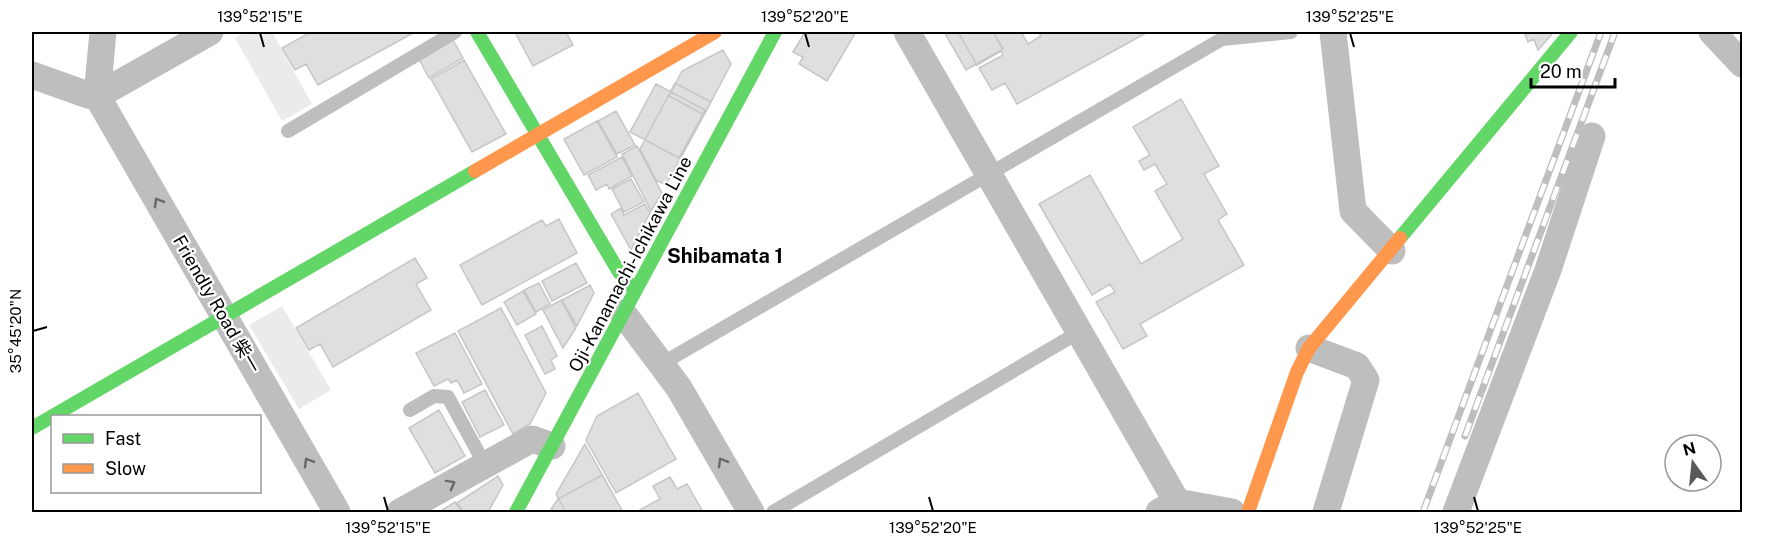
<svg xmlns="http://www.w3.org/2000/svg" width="1774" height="544" viewBox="0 0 1774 544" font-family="'Public Sans','Noto Sans JP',sans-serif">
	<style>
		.green { fill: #ebebeb }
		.building { fill: #dfdfdf; stroke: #c6c6c6; stroke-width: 1.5 }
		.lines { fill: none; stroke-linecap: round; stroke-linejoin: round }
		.lane { stroke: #bebebe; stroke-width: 14 }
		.street { stroke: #bebebe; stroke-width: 27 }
		.fast { stroke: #63d668; stroke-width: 14 }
		.slow { stroke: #ff974d; stroke-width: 14 }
		.rail-casing { stroke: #bebebe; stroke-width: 7 }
		.rail { stroke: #fff; stroke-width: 4.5; stroke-dasharray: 14; stroke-linecap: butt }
		.oneway { stroke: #686868 }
		.ticks { fill: none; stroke: #000; stroke-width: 2 }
		.labels { text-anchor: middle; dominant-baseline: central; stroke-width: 4.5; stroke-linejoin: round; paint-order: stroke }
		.street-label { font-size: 18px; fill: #000; stroke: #fff }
		.neighbourhood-label { font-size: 20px; font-weight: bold; fill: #000; stroke: #fff }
		.neatline { fill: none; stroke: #000; stroke-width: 2 }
		.ticks-label { font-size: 15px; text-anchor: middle; fill: #000 }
	</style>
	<rect width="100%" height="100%" fill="#fff"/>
	<path class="green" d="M246,32H272L312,104L282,121L235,38Z
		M282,306L331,390L299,409L249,325Z"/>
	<path class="building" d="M311,32H415L318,85L306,64L295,70L282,48Z
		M520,32H566L573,45L533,66L516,34Z
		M805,32H856L827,81L799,64L803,57L793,52Z
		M944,32H993L1003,49L966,70Z
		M958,32H1021L1028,44L1041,36L1038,32H1148L1017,104L1005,83L992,90L979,68L1003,55L1001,51L977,65Z
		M1524,32H1554L1538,50L1534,39L1528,42Z
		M453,40L463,58L429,78L419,59Z
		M723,50L731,64L704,115L669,96L682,71Z
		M464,60L506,134L472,152L431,79Z
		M675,83L711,102L666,185L656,180L640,149Z
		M656,84L705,110L679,158L630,132Z
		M1181,99L1219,166L1204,174L1227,214L1218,220L1244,265L1140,324L1147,336L1123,349L1096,302L1115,292L1110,284L1092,295L1039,204L1090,175L1141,264L1183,239L1155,191L1167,184L1155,164L1144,170L1139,161L1150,155L1133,127Z
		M616,111L635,145L617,154L598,121Z
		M597,121L617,157L584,175L564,139Z
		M637,146L662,193L651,211L622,154Z
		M622,157L632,176L609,189L607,184L596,190L588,175Z
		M631,179L644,202L624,212L612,189Z
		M645,204L650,213L631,250L611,214L621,208L624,215Z
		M559,219L577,253L482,305L460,265L542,220L546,226Z
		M415,258L427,278L416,284L431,310L333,367L320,344L309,350L296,328Z
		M576,263L587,283L552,301L542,281Z
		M539,283L550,304L536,312L524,290Z
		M590,285L594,293L577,326L562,300Z
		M523,291L536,314L517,325L504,302Z
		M561,300L576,328L563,348L543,310Z
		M501,308L546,393L530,424L513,434L458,331Z
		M542,326L557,356L551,360L555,369L545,374L525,335Z
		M455,333L482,384L464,393L457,380L451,383L448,379L434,386L416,353Z
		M485,390L504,425L480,437L462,402Z
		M638,393L676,459L616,493L586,440L597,416Z
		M439,410L465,456L435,473L409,428Z
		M585,444L623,512H566L556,494Z
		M602,475L623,512H556L551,509L558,499Z
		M498,476L503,485L488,512H464L457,503Z
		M670,477L677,489L687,484L703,512H636L660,499L653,486Z
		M455,502L462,512H439Z"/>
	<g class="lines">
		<path class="lane" d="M288,131L455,32
			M663,363L1222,39L1291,32
			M410,410L434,396L448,397L485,465
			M773,512L1081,331"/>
		<path class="street" d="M103,32L97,96L337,512
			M907,32L1177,502
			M1333,32L1353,211L1392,251
			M1712,32L1742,64
			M32,75L88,95L97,96L210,32
			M623,313L679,388L751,512
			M1309,348L1357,366L1366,380L1326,512
			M400,512L532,439L552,446
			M1159,512L1177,502L1232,512
			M1456,512L1548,270L1592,136"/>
		<path class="fast" d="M477,32L619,272L635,291
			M1400,238L1571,32
			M32,428L475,171
			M516,512L775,32"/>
		<path class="slow" d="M475,171L715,32
			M1248,512L1297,372L1309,348L1400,238"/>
		<defs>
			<path id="rail" d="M1465,436L1615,32
				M1423,512L1601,32"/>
		</defs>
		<use href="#rail" class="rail-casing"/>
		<use href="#rail" class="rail"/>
	</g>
	<defs><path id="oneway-chevron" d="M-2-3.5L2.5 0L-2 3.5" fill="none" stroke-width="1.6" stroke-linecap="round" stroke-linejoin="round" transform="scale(1.5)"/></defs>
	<g class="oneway">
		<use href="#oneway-chevron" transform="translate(158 202) rotate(-120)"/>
		<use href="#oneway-chevron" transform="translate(308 462) rotate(-120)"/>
		<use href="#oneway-chevron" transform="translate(722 462) rotate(-120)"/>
		<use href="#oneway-chevron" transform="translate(451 484) rotate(-29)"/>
	</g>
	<path class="ticks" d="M260,33L264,47M805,33L809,47M1350,33L1354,47M33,331L47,327M384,497L388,511M929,497L933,511M1474,497L1478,511"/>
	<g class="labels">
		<g class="street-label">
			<text transform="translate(630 264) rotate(-62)">Oji-Kanamachi-Ichikawa Line</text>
			<text transform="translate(217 304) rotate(60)">Friendly Road 柴一</text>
		</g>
		<g class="neighbourhood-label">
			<text x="725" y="256">Shibamata 1</text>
		</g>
	</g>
	<rect width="1774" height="544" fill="none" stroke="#ffffff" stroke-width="66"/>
	<rect x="51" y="415" width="210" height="78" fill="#ffffff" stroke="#999999" stroke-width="1.5"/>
	<rect x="63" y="434" width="30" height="9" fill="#63d668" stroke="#999999" stroke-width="1.5"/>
	<text x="105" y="445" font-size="18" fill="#000000">Fast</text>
	<rect x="63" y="464" width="30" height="9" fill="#ff974d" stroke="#999999" stroke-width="1.5"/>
	<text x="105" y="475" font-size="18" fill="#000000">Slow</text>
	<g transform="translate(1693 463) rotate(345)"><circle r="28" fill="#ffffff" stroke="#999999" stroke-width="1.5"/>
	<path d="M0-4.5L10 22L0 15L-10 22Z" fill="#595959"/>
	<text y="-9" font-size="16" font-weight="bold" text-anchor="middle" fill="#000000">N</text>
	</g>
	<path d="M1531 78v9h84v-9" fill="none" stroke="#000000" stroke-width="3"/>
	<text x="1540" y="78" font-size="18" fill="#000000" stroke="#ffffff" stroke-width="4.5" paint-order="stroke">20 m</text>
	<rect x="33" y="33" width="1708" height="478" class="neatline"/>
	<g class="ticks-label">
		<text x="260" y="22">139°52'15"E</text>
		<text x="805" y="22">139°52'20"E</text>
		<text x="1350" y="22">139°52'25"E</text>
		<text transform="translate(16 331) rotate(-90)" y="5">35°45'20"N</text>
		<text x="388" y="533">139°52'15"E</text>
		<text x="933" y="533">139°52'20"E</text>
		<text x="1478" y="533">139°52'25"E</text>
	</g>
</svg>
